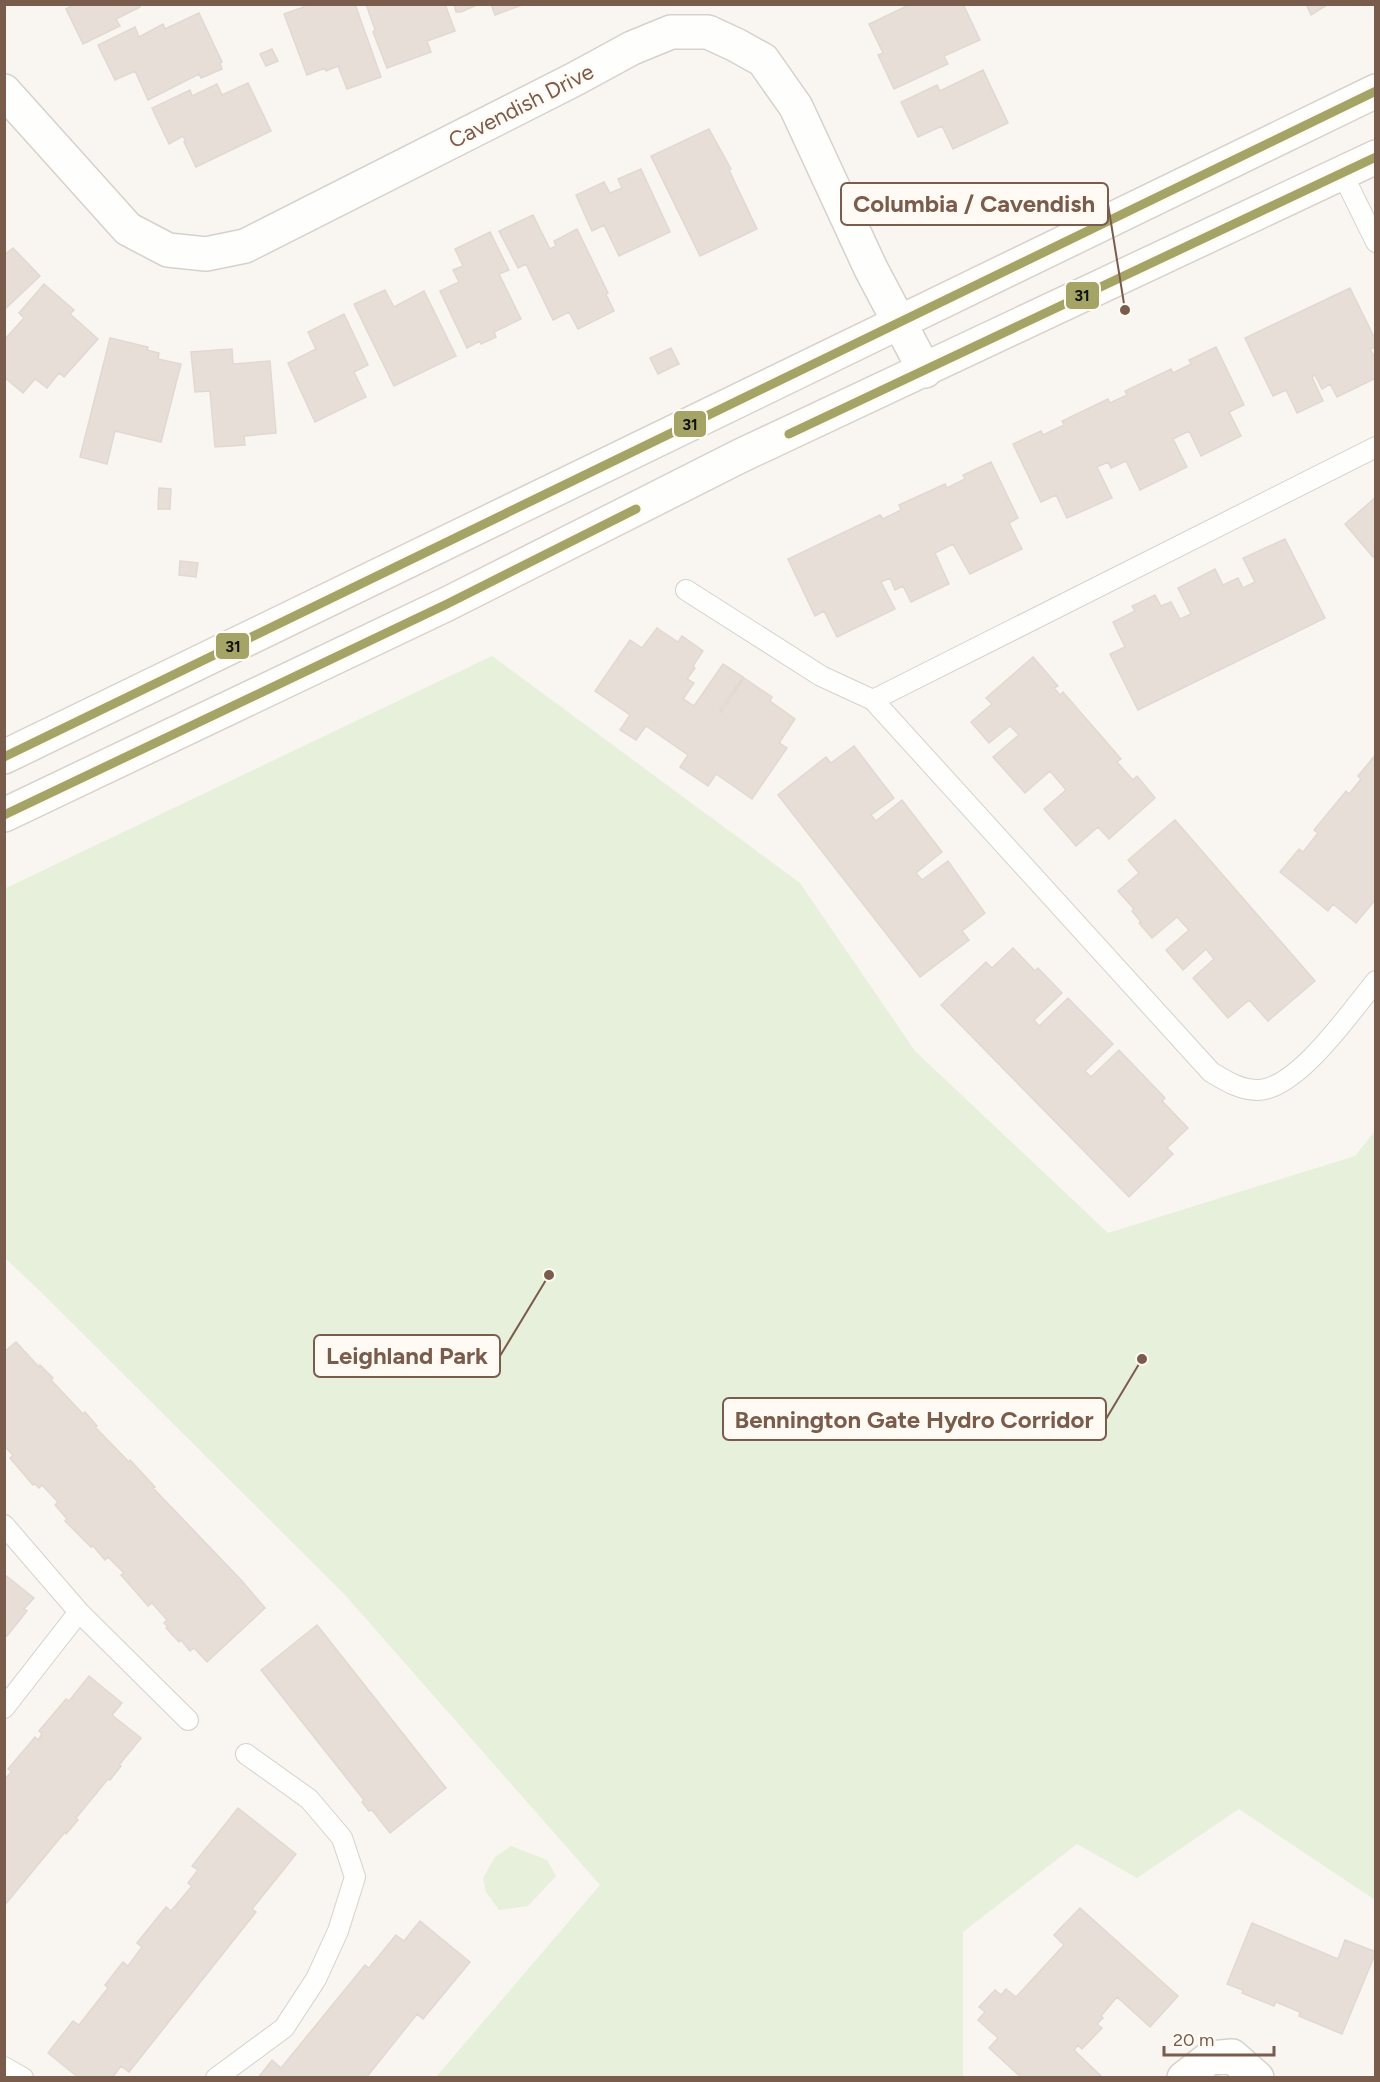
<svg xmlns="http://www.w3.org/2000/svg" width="1380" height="2082" viewBox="0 0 1380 2082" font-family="Figtree,sans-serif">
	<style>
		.green { fill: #e7f0db }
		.building { fill: #e6ded7; stroke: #e2d8d2; stroke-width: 1.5 }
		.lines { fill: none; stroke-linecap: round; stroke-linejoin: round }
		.lane-casing { stroke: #d7d1cb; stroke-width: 22 }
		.street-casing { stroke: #d7d1cb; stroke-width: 36 }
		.secondary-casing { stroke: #d9d2cb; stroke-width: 36 }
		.lane { stroke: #fefefd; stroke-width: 20 }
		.street { stroke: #fefefd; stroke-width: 33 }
		.secondary { stroke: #fefefd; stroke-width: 33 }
		.bus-1-casing { stroke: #fffaf3; stroke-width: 14 }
		.bus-1 { stroke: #a4a466; stroke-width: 9 }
		.labels { text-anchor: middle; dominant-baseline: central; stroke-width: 4.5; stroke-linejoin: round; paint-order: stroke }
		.street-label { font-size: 22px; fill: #7a5c4d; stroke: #fffaf3 }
		.leader { fill: none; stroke: #7a5c4d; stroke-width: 2 }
		.callout-dot { fill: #7a5c4d; stroke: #fffaf3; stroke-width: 2 }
		.callout { fill: #fffaf3; stroke: #7a5c4d; stroke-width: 2 }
		.callout-label { font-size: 24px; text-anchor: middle; font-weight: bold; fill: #7a5c4d }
		.line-badge { stroke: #fffaf3; stroke-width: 2 }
		.pale-badge-label { font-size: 16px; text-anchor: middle; font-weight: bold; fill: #111 }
	</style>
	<rect width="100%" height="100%" fill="#f9f5f0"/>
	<path class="green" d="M492,656L800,883L915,1051L1108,1233L1355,1156L1375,1131V1900L1239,1809L1137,1878L1077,1844L963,1932V2077H436L600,1885L346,1596L40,1291L5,1258L4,889Z
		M511,1846L547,1860L556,1876L528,1906L499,1910L486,1892L483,1878L495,1857Z"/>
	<path class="building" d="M74,4H139L140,7L116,19L120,26L83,44L66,9Z
		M303,4H355L381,77L347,89L338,66L326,71L325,68L307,75L284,14L304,7Z
		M366,4H445L455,31L427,41L431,52L387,68L373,32L375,30Z
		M454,4H479L461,12H456Z
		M491,4H525L495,15Z
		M911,4H963L980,40L944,56L948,64L894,89L878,55L883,53L869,24Z
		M1306,4H1327V5L1311,15Z
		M199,13L222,62L220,63L222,69L201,78L199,74L148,100L135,71L115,80L98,45L135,27L139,37L163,24L165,29Z
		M272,49L278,61L266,66L260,54Z
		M983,70L1008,123L953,149L942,126L918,137L901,102L937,85L940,91Z
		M248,83L271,131L196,167L184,142H186L183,136L169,144L152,108L190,90L192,96L217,84L222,95Z
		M709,129L731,169L729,170L757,229L700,256L651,156Z
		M641,169L670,232L619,256L604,225L592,231L576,195L604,182L610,193L622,188L618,179Z
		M533,215L550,249L556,246L554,241L577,229L608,293L606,294L614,311L578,329L569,312L553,320L526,264L518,268L499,231Z
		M490,232L509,270L499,274L521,319L494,332L496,337L481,344L480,341L467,348L440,291L459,282L453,270L463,266L455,249Z
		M13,248L40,276L4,310V255Z
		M44,284L74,310L70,314L98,339L64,377L59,373L47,388L35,379L23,393L4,377V340L24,318L19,313Z
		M1350,288L1376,341V347L1370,349L1376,360V378L1337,397L1330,384L1322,389L1315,375L1312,377L1323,401L1297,413L1286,390L1273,396L1245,338Z
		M385,290L394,307L424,291L456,356L394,386L354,304Z
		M344,314L368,365L354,372L366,397L315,422L288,363L316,349L308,332Z
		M110,338L148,347L147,350L159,353L158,359L181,364L161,442L115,431L107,464L80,457Z
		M1216,347L1244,405L1229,412L1241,436L1201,456L1189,431L1173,439L1187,467L1140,490L1126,461L1111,468L1108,462L1097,467L1112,498L1067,518L1056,495L1041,502L1013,444L1041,431L1043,435L1064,425L1062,421L1108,399L1110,403L1127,395L1125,391L1171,369L1173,373L1191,364L1189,360Z
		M671,348L679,364L658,374L650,358Z
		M232,349L233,364L270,361L276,433L244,436L245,445L215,447L210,391L195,392L191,352Z
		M991,462L1018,518L1009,523L1022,549L970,574L953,544L935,553L949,584L911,602L903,586L895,590L890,578L881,582L895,609L837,637L824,611L815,616L788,559L880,515L883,519L901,510L899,505L945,484L947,488L965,479L963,475Z
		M159,488L171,489L170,509H158Z
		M1376,497V555L1373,557L1345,524Z
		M1285,539L1325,618L1138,710L1110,654L1125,647L1113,622L1135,611L1132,606L1155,595L1161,606L1171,602L1180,619L1191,614L1178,588L1215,569L1223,585L1238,578L1243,588L1255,582L1243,558Z
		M180,561L198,563L196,577L179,575Z
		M657,628L678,642L682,636L703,651L693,666L695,668L687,679L694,683L683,699L694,706L723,664L743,677L720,710L721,712L744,678L772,697L770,701L795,719L779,743L787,748L752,799L716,774L708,786L680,767L688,755L646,726L636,740L620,730L630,715L595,691L630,640L642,648Z
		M1033,657L1058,686L1054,688L1060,695L1063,692L1121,759L1117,762L1133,780L1137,776L1155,798L1109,839L1098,827L1076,846L1044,809L1066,790L1050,771L1025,793L993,757L1019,735L1010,726L989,743L971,722L992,704L986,698Z
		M854,746L894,798L871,815L876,821L902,800L942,852L916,873L922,880L948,861L985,913L962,931L969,940L920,977L778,795L826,757L831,763Z
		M1376,754V899L1356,923L1333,904L1328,911L1280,872L1299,849L1303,852L1318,833L1314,830L1346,791L1349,794L1361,779L1358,776Z
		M1175,820L1315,981L1268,1021L1249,1000L1228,1018L1193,978L1214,959L1206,949L1183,970L1166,950L1189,930L1177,917L1152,938L1139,923L1141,922L1132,911L1134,909L1118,891L1139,873L1128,860Z
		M1013,948L1035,971L1038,968L1062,993L1034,1020L1039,1026L1068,998L1113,1044L1085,1071L1091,1077L1119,1050L1165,1098L1162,1101L1188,1128L1167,1148L1173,1154L1129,1197L941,1005L986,962L992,968Z
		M16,1342L39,1367L40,1365L53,1378L51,1380L83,1414L85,1412L97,1426L95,1427L129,1462L130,1460L155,1487L153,1488L242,1581L265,1608L207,1662L194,1648L190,1651L181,1640L179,1642L166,1628L168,1627L164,1623L167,1620L152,1603L148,1606L121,1575L124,1573L108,1557L105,1560L93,1546L91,1547L65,1521L67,1519L55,1505L58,1502L42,1485L39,1488L35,1484L33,1485L10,1458L13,1455L4,1446V1352Z
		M4,1574L34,1598L24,1609L27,1611L7,1636L4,1634Z
		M317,1625L446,1788L390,1833L372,1810L369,1811L362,1802L364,1800L261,1670Z
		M89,1676L122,1703L112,1715L141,1738L119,1765L121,1766L110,1780L108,1779L76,1818L78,1820L66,1834L65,1832L4,1906V1775L7,1777L12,1771L8,1769L35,1737L38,1740L42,1734L39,1731L66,1699L69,1701Z
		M238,1808L296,1854L252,1909L256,1912L129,2072L121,2066L112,2078H79L48,2053L73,2021L79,2025L108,1988L105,1985L123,1962L128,1966L142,1947L137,1943L166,1907L171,1911L192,1886L188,1883L198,1870L192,1866Z
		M1080,1908L1178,1996L1150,2027L1117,1997L1101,2016L1103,2018L1097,2024L1102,2028L1082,2049L1078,2045L1074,2050L1103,2078H1022L989,2048L998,2038L978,2020L985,2012L979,2007L995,1990L1001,1995L1006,1989L1016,1997L1064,1945L1054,1935Z
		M420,1921L470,1962L423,2019L417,2014L366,2078H258L272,2060L281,2068L365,1965L369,1968L396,1935L404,1941Z
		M1252,1923L1338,1959L1345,1940L1376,1952L1342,2034L1299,2016L1300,2012L1276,2002L1274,2006L1242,1993L1243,1990L1227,1984Z"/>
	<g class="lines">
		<defs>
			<path id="lane" d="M1342,173L1376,242
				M1376,447L873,700L1211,1072C1226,1081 1240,1090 1258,1090C1298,1089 1351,1011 1376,981
				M686,590L821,676L873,700
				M4,1525L79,1612L188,1720
				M4,1708L79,1612
				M4,2067L23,2078
				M216,2078L284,2028L316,1979L338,1931L355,1877L342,1838L309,1799L246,1754"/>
			<path id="street" d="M4,91L128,229L168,250L206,254L245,246L575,79L632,48L671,32H708L736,45L763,60L796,107L871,269L925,371
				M1184,2078L1210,2058L1232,2056L1257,2078"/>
			<path id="secondary" d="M4,757L1376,91
				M4,815L447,604L740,456L1376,157"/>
		</defs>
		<use href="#lane" class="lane-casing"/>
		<use href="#street" class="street-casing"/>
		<use href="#secondary" class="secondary-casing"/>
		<use href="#lane" class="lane"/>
		<use href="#street" class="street"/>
		<use href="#secondary" class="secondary"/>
		<defs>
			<path id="bus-1" d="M789,434L1376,157
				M4,757L1376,91
				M4,815L447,604L636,509"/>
		</defs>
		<use href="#bus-1" class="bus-1-casing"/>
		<use href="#bus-1" class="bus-1"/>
	</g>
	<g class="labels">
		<g class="street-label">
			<text transform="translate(521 106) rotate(-27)">Cavendish Drive</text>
		</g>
	</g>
	<path class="leader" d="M1125 310L1108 204M549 1275L500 1356M1142 1359L1106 1419"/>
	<g class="callout-dot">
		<circle cx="1125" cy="310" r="6"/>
		<circle cx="549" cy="1275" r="6"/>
		<circle cx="1142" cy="1359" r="6"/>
	</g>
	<g class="callout">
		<rect x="841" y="183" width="267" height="42" rx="6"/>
		<rect x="314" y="1335" width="186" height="42" rx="6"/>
		<rect x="723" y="1398" width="383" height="42" rx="6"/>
	</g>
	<g class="callout-label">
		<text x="974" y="212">Columbia / Cavendish</text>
		<text x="407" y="1364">Leighland Park</text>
		<text x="914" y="1428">Bennington Gate Hydro Corridor</text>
	</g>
	<g class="line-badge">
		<rect x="1065" y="281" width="35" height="29" rx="6" fill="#a4a466"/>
		<rect x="673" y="410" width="34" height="28" rx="6" fill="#a4a466"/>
		<rect x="215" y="632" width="35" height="28" rx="6" fill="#a4a466"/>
	</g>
	<g class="pale-badge-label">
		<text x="1082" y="301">31</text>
		<text x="690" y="430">31</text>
		<text x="233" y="652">31</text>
	</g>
	<rect width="1380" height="2082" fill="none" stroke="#7a5c4d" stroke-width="12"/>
	<path d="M1164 2046v9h110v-9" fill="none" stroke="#7a5c4d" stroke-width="3"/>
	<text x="1173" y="2046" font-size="18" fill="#7a5c4d" stroke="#fffaf3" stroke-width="4.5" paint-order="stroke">20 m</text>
</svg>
